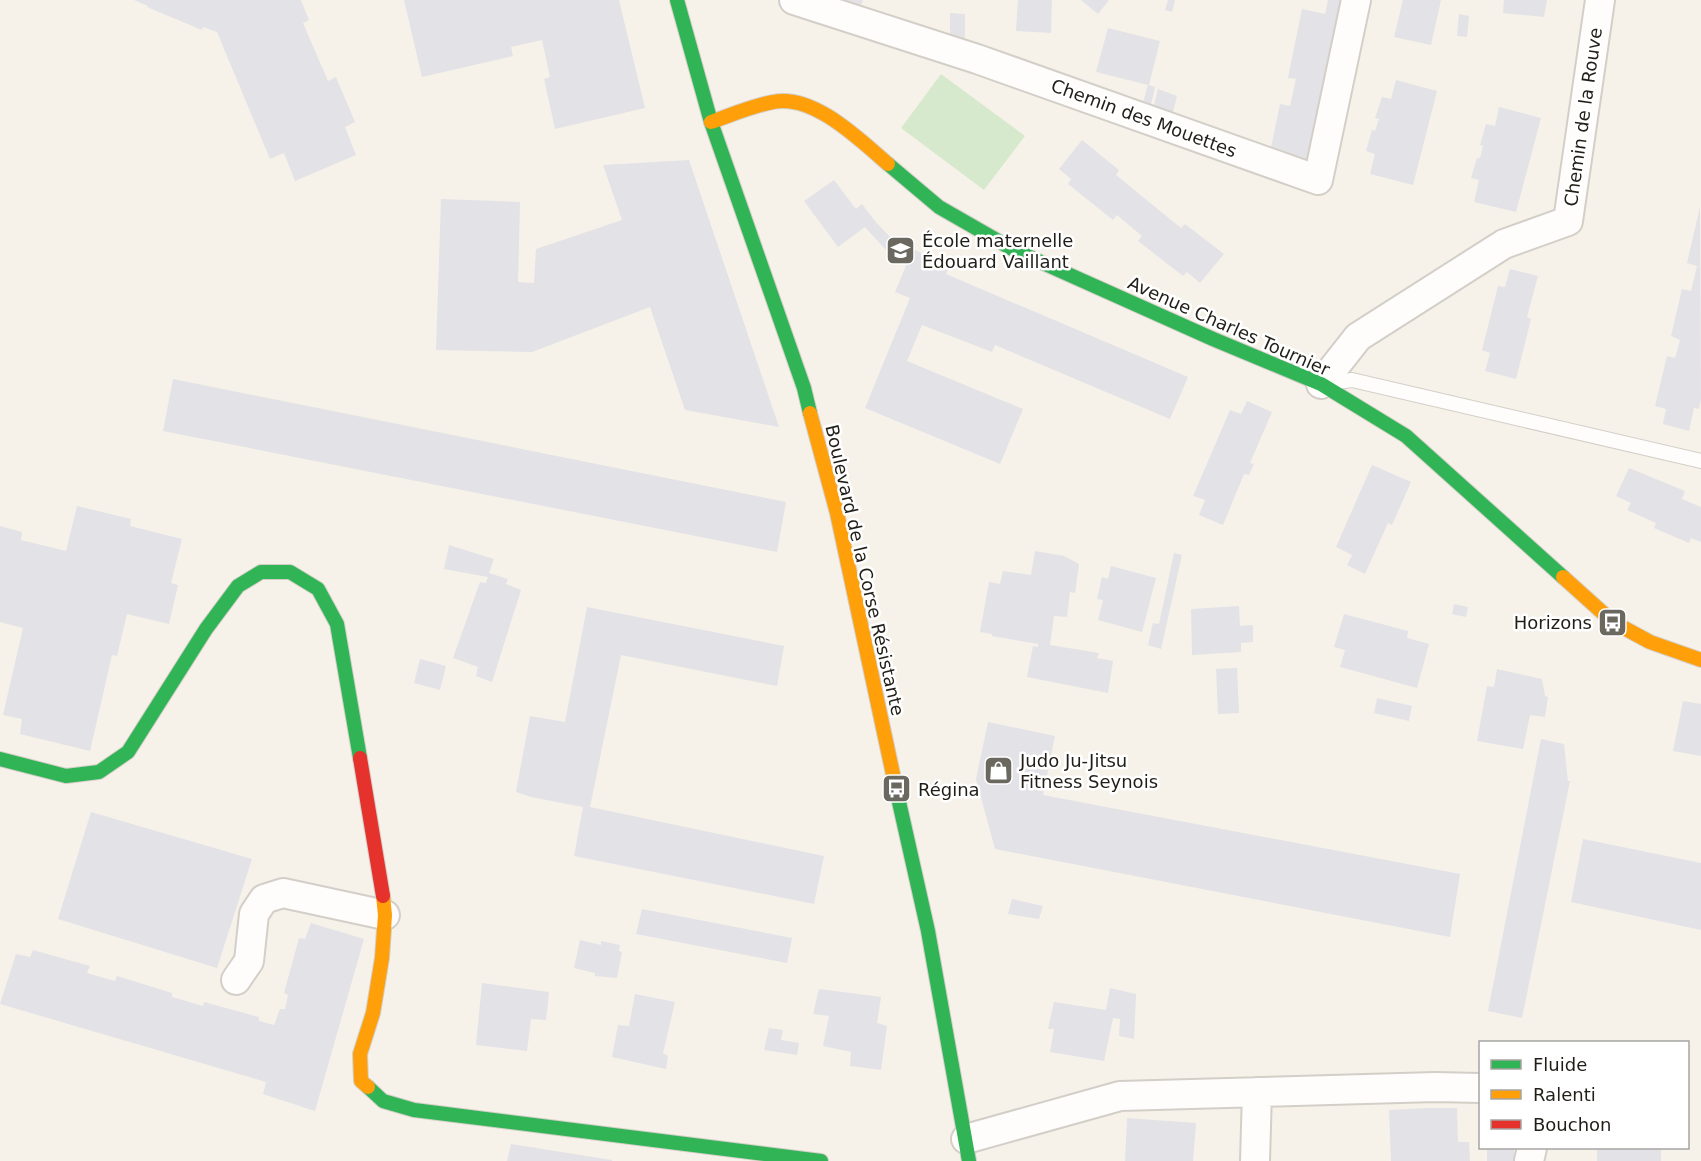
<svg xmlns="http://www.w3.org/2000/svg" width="1701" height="1161" viewBox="0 0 1701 1161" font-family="'DejaVu Sans',sans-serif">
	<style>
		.green { fill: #d7e9cc }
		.building { fill: #e3e2e7 }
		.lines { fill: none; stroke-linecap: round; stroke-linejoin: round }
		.lane-casing { stroke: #d3cfc8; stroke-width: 16 }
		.street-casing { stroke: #d3cfc8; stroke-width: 32 }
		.fast-casing { stroke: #d3cfc8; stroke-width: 16 }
		.slow-casing { stroke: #d3cfc8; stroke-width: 16 }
		.jam-casing { stroke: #d3cfc8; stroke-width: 16 }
		.lane { stroke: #fefdfc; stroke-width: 14 }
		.street { stroke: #fefdfc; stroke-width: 28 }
		.fast { stroke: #30b455; stroke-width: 14 }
		.slow { stroke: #ff9f0a; stroke-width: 14 }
		.jam { stroke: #e5322d; stroke-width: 14 }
		.labels { text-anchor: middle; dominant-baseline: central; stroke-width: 5; stroke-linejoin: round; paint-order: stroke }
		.street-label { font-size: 18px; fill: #201e17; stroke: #fff }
		.poi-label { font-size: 18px; fill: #201e17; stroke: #fff; text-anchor: start }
	</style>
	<rect width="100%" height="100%" fill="#f6f2e9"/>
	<path class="green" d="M941,74L1025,136L984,190L901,128Z"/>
	<path class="building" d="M134,0H301L309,20L303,23L328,81L336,77L355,122L345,127L356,155L295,181L284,153L270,159L217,32L203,27L202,30L147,7L148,6Z
		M404,0H619L645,108L555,129L544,79L550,77L542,40L511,47L513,56L422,77Z
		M838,0H863L860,8Z
		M1018,0H1052L1051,33L1016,31Z
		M1081,0H1109L1098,14Z
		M1168,0H1175L1172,12L1165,10Z
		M1328,0H1349L1320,151L1307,160L1271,148L1280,104L1290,106L1296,79L1288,78L1302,9L1325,14Z
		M1403,0H1441L1431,45L1394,37Z
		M1504,0H1547L1544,17L1503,13Z
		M950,13L965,14V43L950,38Z
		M1459,14L1469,16L1467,37L1457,36Z
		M1108,28L1160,41L1149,85L1155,87L1150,109L1142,106L1148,85L1096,72Z
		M1396,80L1437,91L1413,185L1370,174L1375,154L1366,151L1372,130L1375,131L1379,119L1375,118L1382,97L1391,99Z
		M1158,89L1177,96L1172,116L1153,109Z
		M1499,107L1541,118L1516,212L1474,202L1479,180L1471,178L1477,158H1480L1483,146L1480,145L1486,124L1495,126Z
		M1082,140L1119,170L1116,175L1181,228L1185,224L1224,254L1200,283L1187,272L1183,276L1138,241L1142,236L1117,215L1113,220L1068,184L1071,179L1059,169Z
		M689,160L779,427L685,410L650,307L532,352L436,350L441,199L520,202L518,282L534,283L536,249L622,220L603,165Z
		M834,180L856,209L862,204L875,221L892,239L949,266L946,274L1188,377L1170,419L995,345L992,352L922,325L907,361L1023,409L1000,464L865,408L910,298L895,292L908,261L885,249L865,227L838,247L804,201Z
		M1700,207L1701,399L1699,409L1694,408L1689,431L1663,424L1666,409L1655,406L1667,356L1675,358L1680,340L1671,336L1682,289L1691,291L1697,266L1687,263Z
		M1510,269L1538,276L1527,317L1531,319L1516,379L1485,371L1490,353L1482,350L1498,286L1505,287Z
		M173,379L786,502L777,552L163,431Z
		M1247,401L1272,412L1250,463L1254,464L1249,475L1244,474L1223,525L1199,515L1205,500L1193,496L1230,410L1241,414Z
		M1372,465L1411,482L1392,525L1388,523L1365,574L1347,565L1352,555L1336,547Z
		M1629,468L1685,491L1682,499L1701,507V542L1691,538L1689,543L1654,528L1656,523L1627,510L1631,503L1616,496Z
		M77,506L131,519L130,526L182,539L171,583L178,585L169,624L127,614L117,656L112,655L90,751L20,734L22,719L3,715L23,628L0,622V526L22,532L21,540L66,551Z
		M449,545L494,559L489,573L508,579L506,584L521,590L492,682L476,676L478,667L453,658L480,582L486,583L488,577L444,569Z
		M1035,551L1064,556L1079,564L1075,593L1070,592L1067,617L1054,616L1050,645L1099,653L1097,658L1113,661L1108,693L1027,677L1033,646L1038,647V644L992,636V634L980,632L989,582L1000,584L1003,571L1031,575Z
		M1174,553L1182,555L1161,649L1148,645L1153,623L1159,624Z
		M1111,566L1156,578L1142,632L1098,620L1103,600L1097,599L1102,577L1108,579Z
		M1454,604L1468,607L1466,617L1452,614Z
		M1239,606L1240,626L1253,625V642L1241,643V652L1192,655L1191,609Z
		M587,607L784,646L777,686L621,655L590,807L824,856L814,904L574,856L583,807L531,797L516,792L530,716L565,722Z
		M1344,614L1408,631L1407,638L1429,644L1417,688L1340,667L1345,650L1334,647Z
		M420,659L446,666L440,690L414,683Z
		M1237,668L1239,713L1218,714L1216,669Z
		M1497,669L1542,679L1545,696L1548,697L1545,717L1530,715L1523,749L1477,741L1487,686L1494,687Z
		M1377,698L1412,706L1409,721L1374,713Z
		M1683,701L1701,704V756L1673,751Z
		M988,722L1055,736L1043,795L1460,874L1450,937L995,849L976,779Z
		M1541,739L1564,744L1568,781H1570L1522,1018L1488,1011Z
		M91,812L252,859L217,968L58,919Z
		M1583,839L1701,863V930L1571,902Z
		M1012,899L1043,906L1039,919L1008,914Z
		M642,909L792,938L787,963L636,934Z
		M311,923L364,939L315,1111L263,1094L266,1082L0,1004L16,954L30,957L33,950L90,966L87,973L115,981L117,976L172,993V997L203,1006L204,1002L259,1017V1021L274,1025L280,1009H285L288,995L284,993L299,938L305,939Z
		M580,940L601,945V941L620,945L619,951L622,952L617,978L595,976V973L574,968Z
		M482,983L549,992L546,1020L531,1019L527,1051L476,1045Z
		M1110,988L1136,994L1134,1039L1119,1036L1120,1019L1113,1018L1104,1061L1050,1052L1054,1029H1048L1054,1002L1106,1010Z
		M819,989L881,997L877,1023L887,1026L881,1070L850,1066L851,1052L823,1046L829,1016L813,1014Z
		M635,994L675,1002L663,1053L668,1056L666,1069L612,1057L618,1025L629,1026Z
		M769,1028L783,1030L781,1040L799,1043L797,1055L764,1050Z
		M1429,1108H1457L1458,1142H1469L1470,1161H1391L1389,1110Z
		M1127,1118L1196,1123L1193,1161H1125Z
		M511,1144L612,1160V1161H507Z
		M1487,1148H1514L1515,1161H1487Z
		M1597,1148H1661V1161H1597Z"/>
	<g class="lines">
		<defs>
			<path id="lane" d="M1329,383L1352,380L1701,461"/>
			<path id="street" d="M794,0L977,59L1318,180L1356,0
				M1321,384L1358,337L1504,244L1568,221L1600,0
				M236,980L249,961L254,914L264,899L283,893L385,915
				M966,1139L1120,1096L1435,1087L1480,1088
				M1255,1161L1257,1092
				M1529,1161L1532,1148"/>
			<path id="fast" d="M677,0L711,122L804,388L810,413
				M888,164L939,207L1014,250L1213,339L1321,384L1406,436L1563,577
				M0,759L66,776L99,772L128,752L206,629L238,586L261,572H290L318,589L337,624L360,758
				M897,793L928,931L969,1161
				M368,1087L383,1101L414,1110L821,1161"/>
			<path id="slow" d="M711,122C731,115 752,106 773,102C813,93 860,140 888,164
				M810,413L837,513L897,793
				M1563,577L1613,622L1650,642L1701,660
				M368,1087L361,1081L360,1054L373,1013L382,958L385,915L383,896"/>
			<path id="jam" d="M360,758L383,896"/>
		</defs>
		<use href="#lane" class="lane-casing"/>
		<use href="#street" class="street-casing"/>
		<use href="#fast" class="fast-casing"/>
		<use href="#slow" class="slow-casing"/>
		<use href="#jam" class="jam-casing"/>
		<use href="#lane" class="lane"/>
		<use href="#street" class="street"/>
		<use href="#fast" class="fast"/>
		<use href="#slow" class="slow"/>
		<use href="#jam" class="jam"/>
	</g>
	<defs>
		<symbol id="school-square" viewBox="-11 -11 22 22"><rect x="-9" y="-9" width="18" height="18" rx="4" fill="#6b6860" stroke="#fff"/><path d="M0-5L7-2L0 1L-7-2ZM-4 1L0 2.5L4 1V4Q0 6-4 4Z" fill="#fff"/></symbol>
		<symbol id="bus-square" viewBox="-11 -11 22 22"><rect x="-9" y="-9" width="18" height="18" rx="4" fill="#6b6860" stroke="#fff"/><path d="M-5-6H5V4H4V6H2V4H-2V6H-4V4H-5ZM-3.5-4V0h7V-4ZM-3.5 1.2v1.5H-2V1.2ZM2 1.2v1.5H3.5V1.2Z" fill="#fff"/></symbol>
		<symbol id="shop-square" viewBox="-11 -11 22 22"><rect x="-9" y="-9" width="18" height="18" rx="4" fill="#6b6860" stroke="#fff"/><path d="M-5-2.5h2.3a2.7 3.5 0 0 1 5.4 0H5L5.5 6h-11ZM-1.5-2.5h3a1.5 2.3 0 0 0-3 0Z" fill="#fff"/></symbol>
	</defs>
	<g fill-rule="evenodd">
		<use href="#school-square" x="884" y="234" width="33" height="33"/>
		<use href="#bus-square" x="1596" y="606" width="33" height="33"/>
		<use href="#shop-square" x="982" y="754" width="33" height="33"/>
		<use href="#bus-square" x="880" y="772" width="33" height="33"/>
	</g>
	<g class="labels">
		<g class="street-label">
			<text transform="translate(1583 117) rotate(-82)">Chemin de la Rouve</text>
			<text transform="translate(1144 118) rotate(20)">Chemin des Mouettes</text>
			<text transform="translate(1229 326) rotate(24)">Avenue Charles Tournier</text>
			<text transform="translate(865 570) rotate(77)">Boulevard de la Corse Résistante</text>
		</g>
		<g class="poi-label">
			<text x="922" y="240">École maternelle<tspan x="922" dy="21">Édouard Vaillant</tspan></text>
			<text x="1592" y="622" text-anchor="end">Horizons</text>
			<text x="1020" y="760">Judo Ju-Jitsu<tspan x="1020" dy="21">Fitness Seynois</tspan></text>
			<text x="918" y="789">Régina</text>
		</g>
	</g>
	<rect x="1479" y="1041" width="210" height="108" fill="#ffffff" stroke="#a6a5a2" stroke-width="1.5"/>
	<rect x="1491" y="1060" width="30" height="9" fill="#30b455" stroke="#a6a5a2" stroke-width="1.5"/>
	<text x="1533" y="1071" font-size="18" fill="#201e17">Fluide</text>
	<rect x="1491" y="1090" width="30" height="9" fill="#ff9f0a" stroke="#a6a5a2" stroke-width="1.5"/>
	<text x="1533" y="1101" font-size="18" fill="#201e17">Ralenti</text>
	<rect x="1491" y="1120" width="30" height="9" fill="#e5322d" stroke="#a6a5a2" stroke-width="1.5"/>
	<text x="1533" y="1131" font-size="18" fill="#201e17">Bouchon</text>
</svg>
